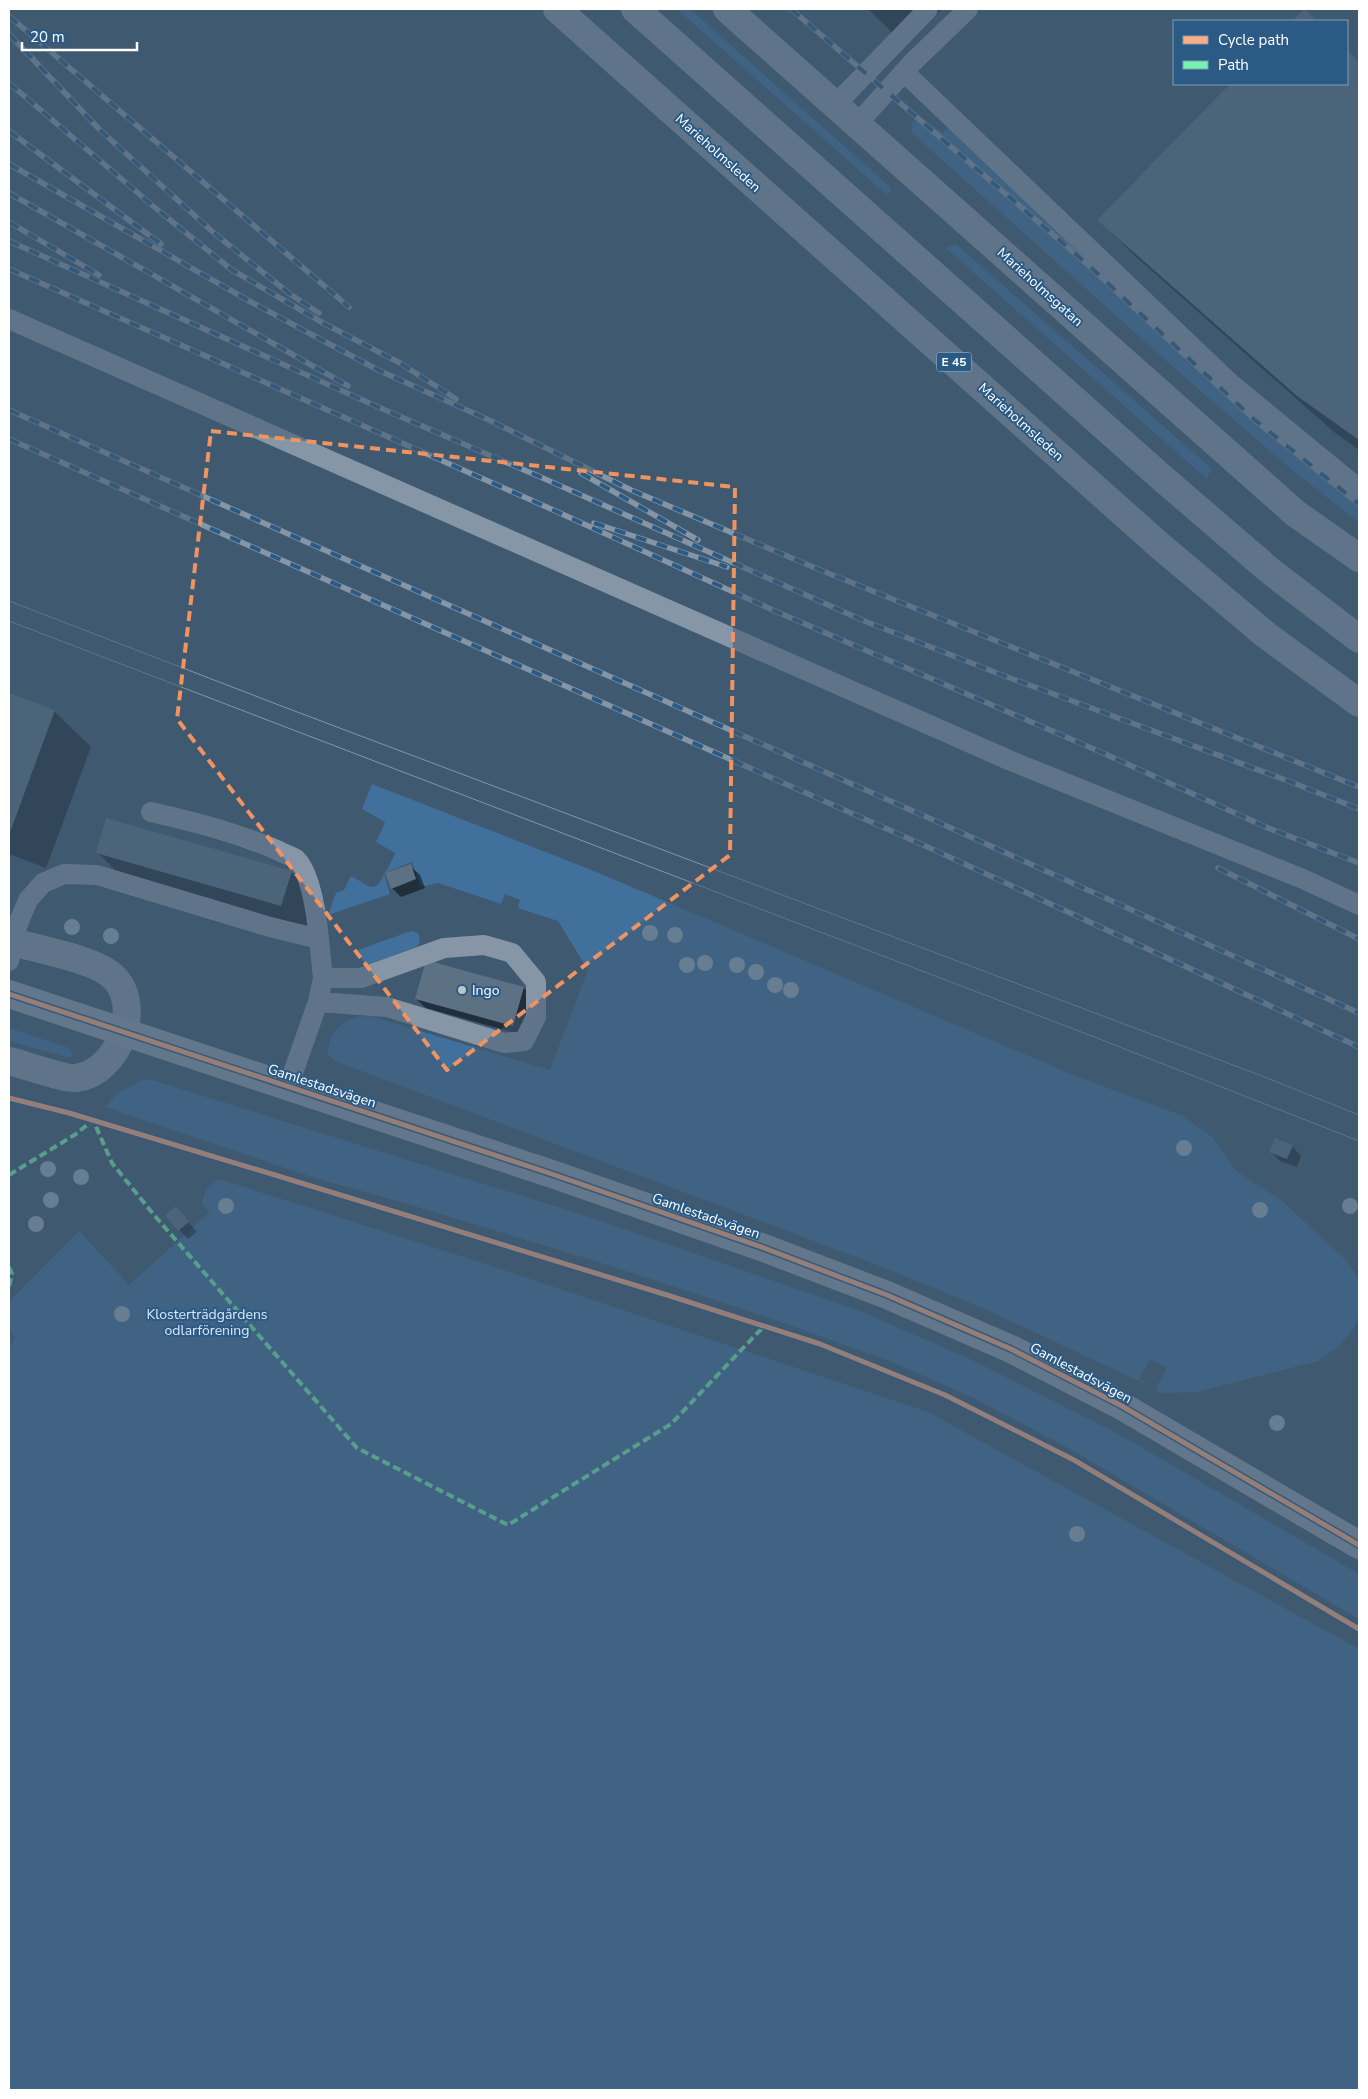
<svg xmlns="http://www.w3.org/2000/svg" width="1368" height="2099" viewBox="0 0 1368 2099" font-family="'Nunito Sans',sans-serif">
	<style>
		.green { fill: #40709b }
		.shadow { fill: #0007 }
		.building { fill: #5c7183 }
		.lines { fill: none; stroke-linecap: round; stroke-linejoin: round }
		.lane { stroke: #8696a7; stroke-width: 20 }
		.street { stroke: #8696a7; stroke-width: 28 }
		.secondary { stroke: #8c9cab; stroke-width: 28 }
		.highway { stroke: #8595a5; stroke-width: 28 }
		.tram { stroke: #8595a5; stroke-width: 1 }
		.rail-casing { stroke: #8595a5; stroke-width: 5.5 }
		.rail { stroke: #2b5a85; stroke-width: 4; stroke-dasharray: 11; stroke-linecap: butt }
		.quiet { stroke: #73f3ae; stroke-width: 4; stroke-dasharray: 8 4; stroke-linecap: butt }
		.cycleway-casing { stroke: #2b5a85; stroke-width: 8 }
		.cycleway { stroke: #ffac80; stroke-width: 5 }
		.tree { fill: #94a8ba }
		.marked { fill: none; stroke: #f09361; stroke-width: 4; stroke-dasharray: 10 6; stroke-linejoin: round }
		.poi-dot { fill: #bcc5cd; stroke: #2b5a85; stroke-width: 2 }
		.labels { text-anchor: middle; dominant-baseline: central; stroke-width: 4; stroke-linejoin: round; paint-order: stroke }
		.shield { fill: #2b5a85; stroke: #bfceda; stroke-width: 1 }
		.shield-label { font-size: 12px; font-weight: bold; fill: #fff }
		.street-label { font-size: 14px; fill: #fff; stroke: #2b5a85 }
		.poi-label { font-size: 14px; fill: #fff; stroke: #2b5a85; text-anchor: start }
		.park-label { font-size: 14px; fill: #d9e8f6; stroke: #2b5a85 }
	</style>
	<rect width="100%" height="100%" fill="#3f5971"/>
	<path class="green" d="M677,9H690L888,185L891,188L888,196Z
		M923,120L943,133L949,126L1359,486V522L1298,475L1189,381L911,132L913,121Z
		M956,244L1211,468L1207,479L946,248Z
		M372,784L594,871L1078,1077L1183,1116L1212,1137L1236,1171L1282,1201L1347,1261L1359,1280V1315L1354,1328L1339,1346L1318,1361L1196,1392L1164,1393L1157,1392L1156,1388L1167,1368L1150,1359L1139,1379L1145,1382V1384L985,1309L880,1266L335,1061L328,1054C328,1029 347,1016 370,1016L550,1070L588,970L558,921L518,908L520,900L505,894L501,904L438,883L421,887L412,862L384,873L390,894L328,915L336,893L344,890L351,876L370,887C374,887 376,887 378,884C382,880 393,859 395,853L376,842L385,822L362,809Z
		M411,931L418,933C420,938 421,943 416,947L364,966L358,950Z
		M9,1028L69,1048L72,1052V1056L67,1057L9,1041Z
		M142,1080H152L583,1215L860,1311L974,1361L1115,1432L1359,1574V1619L1063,1445L972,1397L890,1361L761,1315L589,1259L408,1204L315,1178L105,1107L118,1093Z
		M219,1179L470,1259L928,1412L1359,1649V2090H9V1347L15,1338L9,1331V1302L79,1231L129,1285L210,1212L202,1204L206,1189Z"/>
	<path class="shadow" d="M868,9H942L906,46Z
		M1347,52L1359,64V450L1334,432L1135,256L1099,220L1232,84H1347Z
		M9,694L54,711L91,747L46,868L9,854Z
		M98,853L291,872L319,900L309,934L126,881Z
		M410,866L420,875L425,888L401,897L392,888Z
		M524,988L533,998L522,1035L426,1008L416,999Z
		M1292,1146L1301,1156L1297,1167L1280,1161L1270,1151Z
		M176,1208L197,1232L188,1239L179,1230Z"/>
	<path class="building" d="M1305,9L1317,21H1292L1304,9Z
		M1347,50L1359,62V440L1297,396L1097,220L1230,84H1347Z
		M9,693L55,710L9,835Z
		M106,818L292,871L281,906L96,853Z
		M411,864L416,879L391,889L385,873Z
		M426,960L524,987L513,1026L415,999Z
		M1275,1138L1293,1145L1287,1159L1269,1152Z
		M176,1206L189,1222L178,1231L165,1215Z"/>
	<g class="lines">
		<path class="lane" d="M904,72L1230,383L1359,489
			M836,104L928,9
			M858,123L913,62L968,9
			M9,319L1011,761L1303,879L1359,905
			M151,812C195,822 238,833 279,851C284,854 292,856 296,859C312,874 317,919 319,939
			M9,961L18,924L28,900L43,883L64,874L97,875L270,927L319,939L323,978L318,1002L288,1087
			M318,1002L387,1007L504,1043L524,1041L536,1017V982L512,953L484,945L444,948L361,978H323"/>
		<path class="street" d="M727,9L1295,513L1359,558
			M9,941C36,949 89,958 110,974C146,1002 119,1074 75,1078C65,1079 22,1064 9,1061"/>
		<path class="secondary" d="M9,994L552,1174L764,1248L887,1295L1011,1349L1120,1405L1359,1545"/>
		<path class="highway" d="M557,9L1159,545L1266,635L1359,703
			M635,9L1161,477L1269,570L1359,639"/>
		<path class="tram" d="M9,601L284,707L1262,1076L1359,1115
			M9,621L1097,1038L1359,1141"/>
		<defs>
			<path id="rail" d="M791,9L1086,263L1256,421L1359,504
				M9,16L349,307
				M9,34L100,130L214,233L290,294L319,313
				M9,83L159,211L232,270L323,323L400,363L456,399
				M9,131L161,244
				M9,164L251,302L378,370L489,420L631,490L813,567L1359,787
				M9,193L348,386
				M9,222L99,275
				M9,241L378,407L545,479L862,620L1002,675L1291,782L1359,809
				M9,269L540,504L775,611L1103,753L1268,828L1359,863
				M9,410L940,823L1359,1013
				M9,439L930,848L1359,1047
				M581,473L698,540
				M594,523L727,567
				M1218,868L1359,939"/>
		</defs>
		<use href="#rail" class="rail-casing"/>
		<use href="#rail" class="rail"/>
		<path class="quiet" d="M9,1175L76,1134L93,1120L112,1163L154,1215L357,1448L508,1525L671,1424L764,1326
			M9,1267L12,1274L9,1287"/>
		<defs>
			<path id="cycleway" d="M9,994L552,1174L764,1248L887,1295L1011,1349L1120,1405L1359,1545
				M9,1098L69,1113L275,1175L667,1295L820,1344L945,1395L1074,1460L1359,1629"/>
		</defs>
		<use href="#cycleway" class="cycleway-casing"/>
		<use href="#cycleway" class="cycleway"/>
	</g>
	<g class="tree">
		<circle cx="72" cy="927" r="8"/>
		<circle cx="650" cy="933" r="8"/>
		<circle cx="675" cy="935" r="8"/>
		<circle cx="111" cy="936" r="8"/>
		<circle cx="705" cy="963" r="8"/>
		<circle cx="687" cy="965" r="8"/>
		<circle cx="737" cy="965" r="8"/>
		<circle cx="756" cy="972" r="8"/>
		<circle cx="775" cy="985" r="8"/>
		<circle cx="791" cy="990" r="8"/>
		<circle cx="1184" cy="1148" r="8"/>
		<circle cx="48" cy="1169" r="8"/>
		<circle cx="81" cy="1177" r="8"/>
		<circle cx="51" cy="1200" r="8"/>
		<circle cx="226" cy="1206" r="8"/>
		<circle cx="1350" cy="1206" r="8"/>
		<circle cx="1260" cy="1210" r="8"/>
		<circle cx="36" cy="1224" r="8"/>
		<circle cx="122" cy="1314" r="8"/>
		<circle cx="1277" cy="1423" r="8"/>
		<circle cx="1077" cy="1534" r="8"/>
	</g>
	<path d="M0 0H1368V2099H0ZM211,431L735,487L730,855L447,1070L177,719Z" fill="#3f5971" fill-opacity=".55" fill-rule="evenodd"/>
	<path class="marked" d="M211,431L735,487L730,855L447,1070L177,719Z"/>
	<circle class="poi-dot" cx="462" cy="990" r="5"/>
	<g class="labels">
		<rect class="shield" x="936.5" y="352.5" width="35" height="19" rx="4"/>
		<g class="shield-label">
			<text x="954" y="362">E 45</text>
		</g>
		<g class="street-label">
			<text transform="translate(718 153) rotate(42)">Marieholmsleden</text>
			<text transform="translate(1040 287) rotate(42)">Marieholmsgatan</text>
			<text transform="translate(1021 422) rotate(42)">Marieholmsleden</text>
			<text transform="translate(322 1086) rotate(18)">Gamlestadsvägen</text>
			<text transform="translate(706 1216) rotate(19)">Gamlestadsvägen</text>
			<text transform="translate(1081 1373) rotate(28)">Gamlestadsvägen</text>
		</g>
		<g class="poi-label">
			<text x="472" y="990">Ingo</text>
		</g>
		<g class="park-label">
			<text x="207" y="1314">Klosterträdgårdens<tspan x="207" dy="16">odlarförening</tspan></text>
		</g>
	</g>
	<rect width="1368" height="2099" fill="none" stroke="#ffffff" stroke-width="20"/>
	<rect x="1173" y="20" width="175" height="65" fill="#2b5a85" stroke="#809cb6"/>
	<rect x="1183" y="36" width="25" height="8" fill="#ffac80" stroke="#809cb6"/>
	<text x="1218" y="45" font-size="15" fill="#ffffff">Cycle path</text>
	<rect x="1183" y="61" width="25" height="8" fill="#73f3ae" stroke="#809cb6"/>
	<text x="1218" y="70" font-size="15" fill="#ffffff">Path</text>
	<path d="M22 42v8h115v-8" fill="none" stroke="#ffffff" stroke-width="2.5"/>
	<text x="30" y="42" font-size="15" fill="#ffffff" stroke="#2b5a85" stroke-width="4" paint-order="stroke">20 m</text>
</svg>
